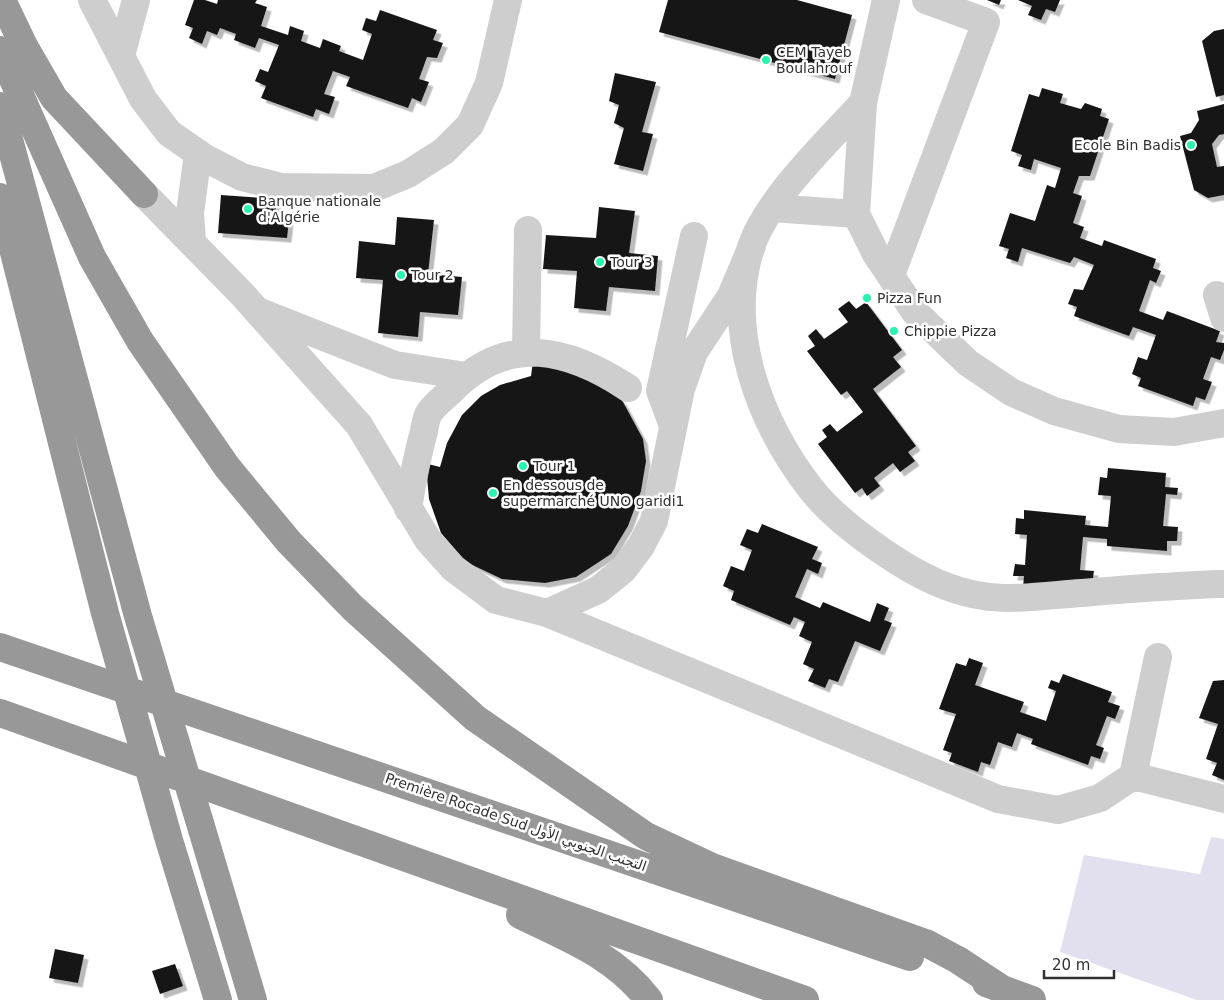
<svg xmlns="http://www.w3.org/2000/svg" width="1224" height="1000" viewBox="0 0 1224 1000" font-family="'DejaVu Sans','Noto Sans Arabic',sans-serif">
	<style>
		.green { fill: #e2dfef }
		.building { fill: #181818; filter: url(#shadow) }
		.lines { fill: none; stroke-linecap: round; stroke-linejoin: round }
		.minor { stroke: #cecece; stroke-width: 28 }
		.highway { stroke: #989898; stroke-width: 28 }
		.poi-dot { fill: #28f3b0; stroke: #fff; stroke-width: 2 }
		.labels { text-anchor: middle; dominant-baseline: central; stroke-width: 5; stroke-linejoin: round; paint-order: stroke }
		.poi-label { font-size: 14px; fill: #313131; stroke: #fff; text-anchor: start }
		.street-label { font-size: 14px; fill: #313131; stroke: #fff }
	</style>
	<defs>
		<filter id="shadow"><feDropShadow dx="4.5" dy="4.5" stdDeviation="0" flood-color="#0004"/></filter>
	</defs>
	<rect width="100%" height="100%" fill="#fff"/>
	<path class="green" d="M1211,837L1224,839V1000H1197L1060,952L1084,855L1200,874Z"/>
	<path class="building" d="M194,0H205L217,4L218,0H257L255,3L267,7L261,26L288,35L290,26L304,31L301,41L320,48L323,39L341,46L339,51L363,60L372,34L362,30L366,18L376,21L380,10L437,30L433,40L443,43L437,58L427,57L419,79L429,82L421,102L412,98L408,108L346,86L350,77L333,71L324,94L335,97L329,114L316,109L313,117L261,98L266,86L255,81L260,69L268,72L279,45L259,38L255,48L234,40L236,34L220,28L217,35L207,31L202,44L189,38L193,28L185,25Z
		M668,0H797L852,15L835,79L659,32Z
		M987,0H1001L999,5Z
		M1018,0H1060L1055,12L1046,9L1041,20L1028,15L1032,6Z
		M1224,29V95L1216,97L1202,41L1214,31Z
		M615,73L656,82L642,132L653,134L643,171L614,164L624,128L614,123L619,105L609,101Z
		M1042,88L1063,94L1060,103L1081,109L1085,103L1102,109L1100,116L1109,119L1090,176H1079L1073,193L1082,196L1073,223L1084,227L1080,238L1102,246L1104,240L1156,259L1153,268L1161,271L1156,283L1150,280L1139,311L1163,320L1167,311L1220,331L1216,342L1224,343V350L1220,360L1211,357L1203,379L1212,382L1205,400L1196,397L1193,406L1138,386L1141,378L1132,374L1138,357L1147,360L1156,335L1133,327L1129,336L1074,316L1077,307L1068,304L1074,289L1083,290L1094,265L1074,257L1070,263L1022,248L1018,262L1006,258L1009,249L999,246L1010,213L1035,221L1047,185L1055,188L1061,168L1034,159L1031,170L1018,166L1022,155L1011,151L1029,94L1039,97Z
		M1224,104V134L1219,135L1212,144L1217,167L1224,166V195L1208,198L1194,190L1180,136L1191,133L1199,120L1197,111Z
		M221,195L277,199L275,219L289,220L287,238L218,233Z
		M599,207L635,211L629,253L658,256L655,291L609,287L606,311L574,308L577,271L543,269L546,235L596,238Z
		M397,217L434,220L428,274L462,277L458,315L420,312L418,337L378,333L383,280L356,278L359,241L395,245Z
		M849,301L856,309L866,302L902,350L893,357L901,367L873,389L916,446L908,452L915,461L900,472L893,463L874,478L880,486L867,496L862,488L855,493L818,444L827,437L822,430L830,424L837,432L863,412L847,391L841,395L807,351L815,346L808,336L816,329L824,339L848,322L838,309Z
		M533,361L606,383L623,402L643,439L646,461L641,491L628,526L611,554L576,577L545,583L502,579L466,562L441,533L429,499L427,477L428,464L440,467L447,443L462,415L481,396L500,385L531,376Z
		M1108,468L1166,473L1165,487L1178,488L1177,495L1166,494L1163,526L1178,527L1177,541H1167V551L1107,546V539L1083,537L1080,570L1094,571L1092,584L1023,587L1024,576H1013L1015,564L1025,565L1027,535L1015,534L1016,518L1024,519V510L1086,516L1085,525L1108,527L1111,496L1098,495L1100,477L1107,478Z
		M762,524L818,547L812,559L822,563L818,574L807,569L795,597L820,608L823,602L870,622L877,603L889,608L884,620L892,623L880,651L855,641L838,682L829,679L825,688L808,681L814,669L803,664L812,642L799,636L805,622L794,617L790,625L731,600L734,591L723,586L731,566L744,571L752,550L740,545L747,529L758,533Z
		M969,658L983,663L975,685L1024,702L1020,712L1046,721L1056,691L1048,688L1051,680L1059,683L1063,674L1112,692L1108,702L1120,706L1115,719L1107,716L1096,745L1104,748L1100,759L1091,756L1088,765L1031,744L1033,739L1017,733L1012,747L998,742L990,765L981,762L978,772L949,761L952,753L943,750L956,714L939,709L956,663L966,666Z
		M1224,680V780L1212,775L1217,763L1206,759L1218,724L1199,718L1213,681Z
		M55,949L84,955L78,983L49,978Z
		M175,964L183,986L160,994L152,971Z"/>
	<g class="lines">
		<path class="minor" d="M92,0L143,99L169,133L205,158L242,177L281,187L374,188L408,174L444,151L470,125L489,83L508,0
			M886,0L863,103L856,214L876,254L915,312L968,363L1011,392L1054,411L1119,429L1174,432L1224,423
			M121,56L136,0
			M863,103C828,141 768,198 751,247C724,331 760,423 811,489C830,513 857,534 882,551C912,572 946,591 983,596C1013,601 1051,595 1081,593C1129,589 1176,585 1224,584
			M144,194L241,293L359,425L428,540L453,568L496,600L547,613L598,590L623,570L641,546L654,521L681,389L694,352L731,296L752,246
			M772,208L856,214
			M192,241L190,213L198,153
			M891,275L986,22L926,0
			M1217,295L1224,318
			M260,312L395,365L466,376
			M526,351L528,230
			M673,426L660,391L694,236
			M408,509C412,483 417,457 424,431C425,426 426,418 429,413C435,404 446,396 453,389C508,333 569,349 628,388
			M547,613L998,799L1058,810L1100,798L1133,776L1158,657
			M1133,776L1224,799"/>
		<path class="highway" d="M2,0L24,46L54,98L144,194
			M0,50L92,257L140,341L227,467L289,542L353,608L475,718L646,836L712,867L928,944L958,960L1002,989
			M0,106L138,616L253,1000
			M0,197L105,613L169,840L218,1000
			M0,647L910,957
			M0,713L805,1000
			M520,915C569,939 614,955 649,1000
			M986,983L1032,1000"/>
	</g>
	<g class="poi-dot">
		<circle cx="766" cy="60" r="5"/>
		<circle cx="1191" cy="145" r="5"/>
		<circle cx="248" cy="209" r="5"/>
		<circle cx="600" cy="262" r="5"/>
		<circle cx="401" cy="275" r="5"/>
		<circle cx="867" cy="298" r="5"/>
		<circle cx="894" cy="331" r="5"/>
		<circle cx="523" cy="466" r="5"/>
		<circle cx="493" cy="493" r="5"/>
	</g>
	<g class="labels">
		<g class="poi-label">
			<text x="776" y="52">CEM Tayeb<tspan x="776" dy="16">Boulahrouf</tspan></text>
			<text x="1181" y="145" text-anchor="end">Ecole Bin Badis</text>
			<text x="258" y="201">Banque nationale<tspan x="258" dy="16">d'Algérie</tspan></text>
			<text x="610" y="262">Tour 3</text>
			<text x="411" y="275">Tour 2</text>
			<text x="877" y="298">Pizza Fun</text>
			<text x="904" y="331">Chippie Pizza</text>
			<text x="533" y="466">Tour 1</text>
			<text x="503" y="485">En dessous de<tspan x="503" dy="16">supermarché UNO garidi1</tspan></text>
		</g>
		<g class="street-label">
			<text transform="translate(516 822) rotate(19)">Première Rocade Sud التجنب الجنوبي الأول</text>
		</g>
	</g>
	<path d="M1044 970v8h70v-8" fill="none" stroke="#313131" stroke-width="2.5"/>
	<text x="1052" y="970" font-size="15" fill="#313131" stroke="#ffffff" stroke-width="4" paint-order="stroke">20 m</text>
</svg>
